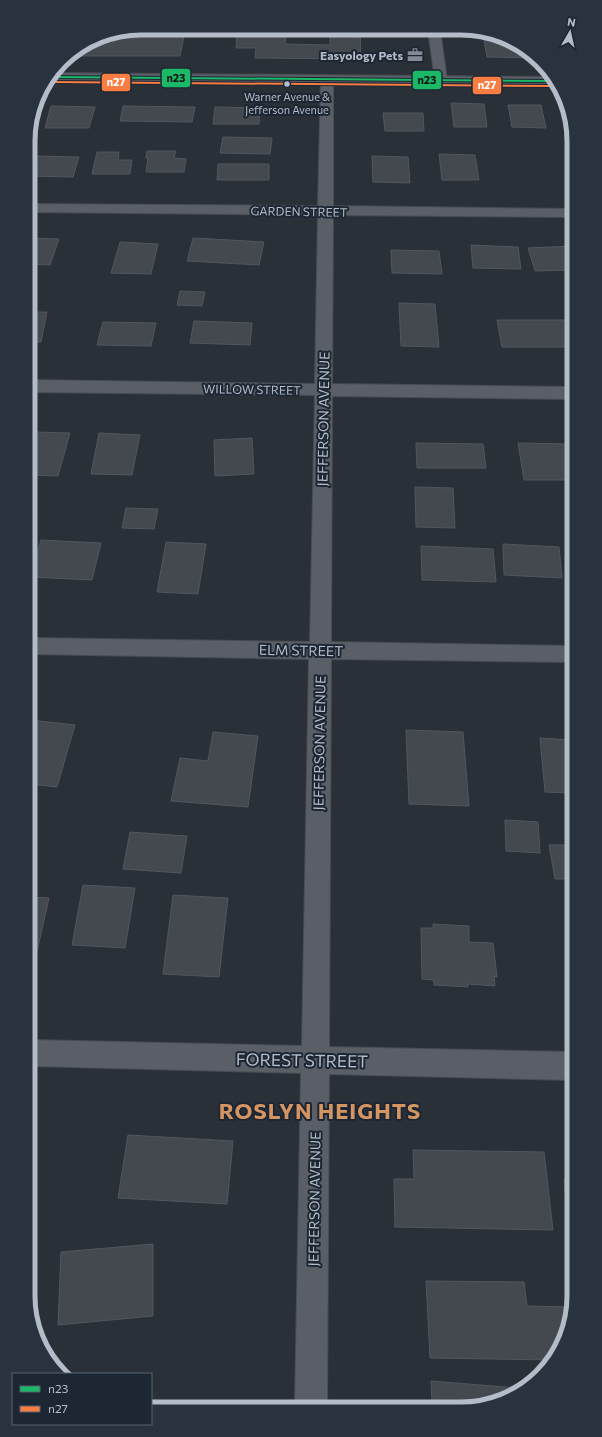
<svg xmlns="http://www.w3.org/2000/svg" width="602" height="1437" viewBox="0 0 602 1437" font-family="Commissioner,sans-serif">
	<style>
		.building { fill: #444950; stroke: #52575f }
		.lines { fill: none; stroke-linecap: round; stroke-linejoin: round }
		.minor-casing { stroke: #484c53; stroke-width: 2 }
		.tertiary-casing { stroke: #484c53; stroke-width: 2 }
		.minor { fill: #5a5e66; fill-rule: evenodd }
		.tertiary { fill: #5a5e66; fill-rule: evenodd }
		.bus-1-casing { stroke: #1d2633; stroke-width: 4 }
		.bus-2-casing { stroke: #1d2633; stroke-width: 4 }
		.bus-1 { stroke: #1ab867; stroke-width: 2 }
		.bus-2 { stroke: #f77d43; stroke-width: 2 }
		.bus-dot { fill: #b4bcc9; stroke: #1d2633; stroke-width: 1.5 }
		.labels { text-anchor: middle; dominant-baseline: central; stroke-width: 4; stroke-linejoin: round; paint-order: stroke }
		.far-bus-label { font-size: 11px; fill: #b4bcc9; stroke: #1d2633 }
		.far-poi-label { font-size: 12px; font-weight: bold; fill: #b4bcc9; stroke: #1d2633; text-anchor: end }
		.far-street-label { font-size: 12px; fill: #b4bcc9; stroke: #1d2633 }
		.street-label { font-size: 14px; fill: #b4bcc9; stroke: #1d2633 }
		.near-street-label { font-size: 17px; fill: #b4bcc9; stroke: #1d2633 }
		.near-district-label { font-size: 22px; font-weight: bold; letter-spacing: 1px; fill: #d59563; stroke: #1d2633 }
		.rim { fill: none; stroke: #b4bcc9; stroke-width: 5 }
		.line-badge { stroke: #1d2633; stroke-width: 1.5 }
		.badge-label { font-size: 11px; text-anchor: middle; font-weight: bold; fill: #fff }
		.pale-badge-label { font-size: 11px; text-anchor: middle; font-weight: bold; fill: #111 }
	</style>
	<rect width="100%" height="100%" fill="#2a3038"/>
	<path class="building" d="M330,29H360L361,59L255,58L256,48H236L237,34L286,35L285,44L330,45Z
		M131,30L185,31L180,56H66L98,37Z
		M482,30L534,58L487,57Z
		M451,103L484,104L487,127H454Z
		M508,105H541L546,128L512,127Z
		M51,106L95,107L89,128H45Z
		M123,106L195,107L192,122L120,121Z
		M215,107L260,108L259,124H213Z
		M383,113H423L424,131H385Z
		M223,137L272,138L270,154L220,153Z
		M147,151H176L174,158L186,159L184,172H146L148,158H146Z
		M97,152H119L118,160H132L130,174H92Z
		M439,154L475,155L479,180H442Z
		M34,156L79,157L73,177L28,176V172Z
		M372,156L408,157L410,183L373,182Z
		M218,164H269V180H217Z
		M29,238L59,239L50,265L29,264Z
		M193,238L264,242L259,265L187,261Z
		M120,242L158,244L151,274L111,273Z
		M471,245L518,247L521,269L473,268Z
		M571,246V270L535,271L528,248Z
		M391,250L439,251L442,274L392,273Z
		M180,291L205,292L202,306L177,305Z
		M399,303L435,304L439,347L401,346Z
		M29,312H47L41,342H29Z
		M497,320H566L571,339V347H502Z
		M194,321L252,323L250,345L190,343Z
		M103,322L156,323L151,346L97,345Z
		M35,432L70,433L58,476L29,475V449Z
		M99,433L140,435L132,475L91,474Z
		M252,438L254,474L215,476L214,440Z
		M416,443L483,444L486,468H417Z
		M518,443L571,444V480H524Z
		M415,487L453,488L455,528L416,527Z
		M126,508L158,509L154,529L122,528Z
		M41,540L101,543L92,580L30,577Z
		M166,542L206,544L198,594L157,592Z
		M503,544L559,547L562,578L504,575Z
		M421,546L493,549L496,582L422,580Z
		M30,720L75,725L57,787L30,784Z
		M406,730L463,732L469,806L409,804Z
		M213,732L258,736L248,807L171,801L180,758L208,761Z
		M540,738L572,740V793L545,792Z
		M505,820L538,822L540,853L506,851Z
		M130,832L187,836L181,873L123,869Z
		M549,845H572V879H555Z
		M83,885L135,888L125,948L72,945Z
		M173,895L228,898L219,977L163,974Z
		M31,897L49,898L36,956L31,955Z
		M433,924L469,926V942L493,943L497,977L494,976L495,986L468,984V987L434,985V980L422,979L421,928H433Z
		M128,1135L233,1141L227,1204L118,1198Z
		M413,1150L544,1152L553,1230L395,1227L394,1179H414Z
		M564,1179L573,1180L574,1228H568Z
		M153,1244V1316L58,1325L61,1252Z
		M426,1281L524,1282L527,1306L573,1307L565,1339L553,1360L430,1358Z
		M431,1381L517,1388L490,1405H432Z
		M151,1400H158V1407H151Z"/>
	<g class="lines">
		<defs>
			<path id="minor" d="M428,30H440L447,80L445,83H437L435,80Z
				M327,75L331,76L333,79V206L570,209V217L333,215L332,384L571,387V399L332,396L331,642L572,646V662L331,659L329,1047L573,1052V1080L329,1074L327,1406H295L301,1073L31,1066V1040L302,1046L309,659L30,654V638L310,642L315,395L29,392V380L315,384L318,215L28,212V204L318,206L321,79L323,76Z"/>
			<path id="tertiary" d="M53,73L550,77L554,84L48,80Z"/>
		</defs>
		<use href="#minor" class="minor-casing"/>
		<use href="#tertiary" class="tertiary-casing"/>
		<use href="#minor" class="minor"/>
		<use href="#tertiary" class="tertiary"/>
		<defs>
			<path id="bus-1" d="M51,77L552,81"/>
			<path id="bus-2" d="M51,82L552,86"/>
		</defs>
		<use href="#bus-1" class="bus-1-casing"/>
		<use href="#bus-2" class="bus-2-casing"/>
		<use href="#bus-1" class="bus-1"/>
		<use href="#bus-2" class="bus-2"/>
	</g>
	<defs>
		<symbol id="office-bare" viewBox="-9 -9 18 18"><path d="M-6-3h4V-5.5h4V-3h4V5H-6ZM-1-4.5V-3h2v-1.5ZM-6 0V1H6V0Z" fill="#848b96" stroke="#1d2633" stroke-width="2.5" paint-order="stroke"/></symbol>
	</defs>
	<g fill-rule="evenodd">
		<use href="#office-bare" x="404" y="44" width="22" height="22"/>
	</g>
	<circle class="bus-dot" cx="287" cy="84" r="3.5"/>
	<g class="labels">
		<g class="far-bus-label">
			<text x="287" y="96">Warner Avenue &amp;<tspan x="287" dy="13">Jefferson Avenue</tspan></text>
		</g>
		<g class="far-poi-label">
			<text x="403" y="55">Easyology Pets</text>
		</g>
		<g class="far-street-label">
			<text transform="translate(299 211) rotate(1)">GARDEN STREET</text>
			<text transform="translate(252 389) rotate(1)">WILLOW STREET</text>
		</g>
		<g class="street-label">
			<text transform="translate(323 419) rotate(-89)">JEFFERSON AVENUE</text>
			<text transform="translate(301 650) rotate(1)">ELM STREET</text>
			<text transform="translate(319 743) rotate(-89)">JEFFERSON AVENUE</text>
			<text transform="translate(314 1199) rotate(-89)">JEFFERSON AVENUE</text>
		</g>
		<g class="near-street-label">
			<text transform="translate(302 1060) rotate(1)">FOREST STREET</text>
		</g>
		<g class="near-district-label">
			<text x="320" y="1110">ROSLYN HEIGHTS</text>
		</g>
	</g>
	<path d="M0 0H602V1437H0ZM141 35H461A106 106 0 0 1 567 141V1296A106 106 0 0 1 461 1402H141A106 106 0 0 1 35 1296V141A106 106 0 0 1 141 35Z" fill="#29323f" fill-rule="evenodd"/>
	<path class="rim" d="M141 35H461A106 106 0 0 1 567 141V1296A106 106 0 0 1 461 1402H141A106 106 0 0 1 35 1296V141A106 106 0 0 1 141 35Z"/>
	<g class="line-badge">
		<rect x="161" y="68" width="30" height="20" rx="4" fill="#1ab867"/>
		<rect x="412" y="70" width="30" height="20" rx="4" fill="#1ab867"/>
		<rect x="101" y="73" width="30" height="19" rx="4" fill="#f77d43"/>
		<rect x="472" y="76" width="30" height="19" rx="4" fill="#f77d43"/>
	</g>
	<g class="badge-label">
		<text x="116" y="86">n27</text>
		<text x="487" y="89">n27</text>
	</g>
	<g class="pale-badge-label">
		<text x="176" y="82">n23</text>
		<text x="427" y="84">n23</text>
	</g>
	<rect x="12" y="1373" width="140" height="52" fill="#1d2633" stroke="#59626f"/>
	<rect x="20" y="1386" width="20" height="6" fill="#1ab867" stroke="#59626f"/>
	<text x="48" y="1393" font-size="12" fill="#b4bcc9">n23</text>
	<rect x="20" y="1406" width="20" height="6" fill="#f77d43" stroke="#59626f"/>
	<text x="48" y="1413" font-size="12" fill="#b4bcc9">n27</text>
	<g transform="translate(570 32) rotate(9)" stroke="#1d2633" stroke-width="3" paint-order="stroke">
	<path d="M0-3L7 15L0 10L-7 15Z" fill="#b4bcc9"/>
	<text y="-6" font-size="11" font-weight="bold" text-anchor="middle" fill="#b4bcc9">N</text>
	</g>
</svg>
